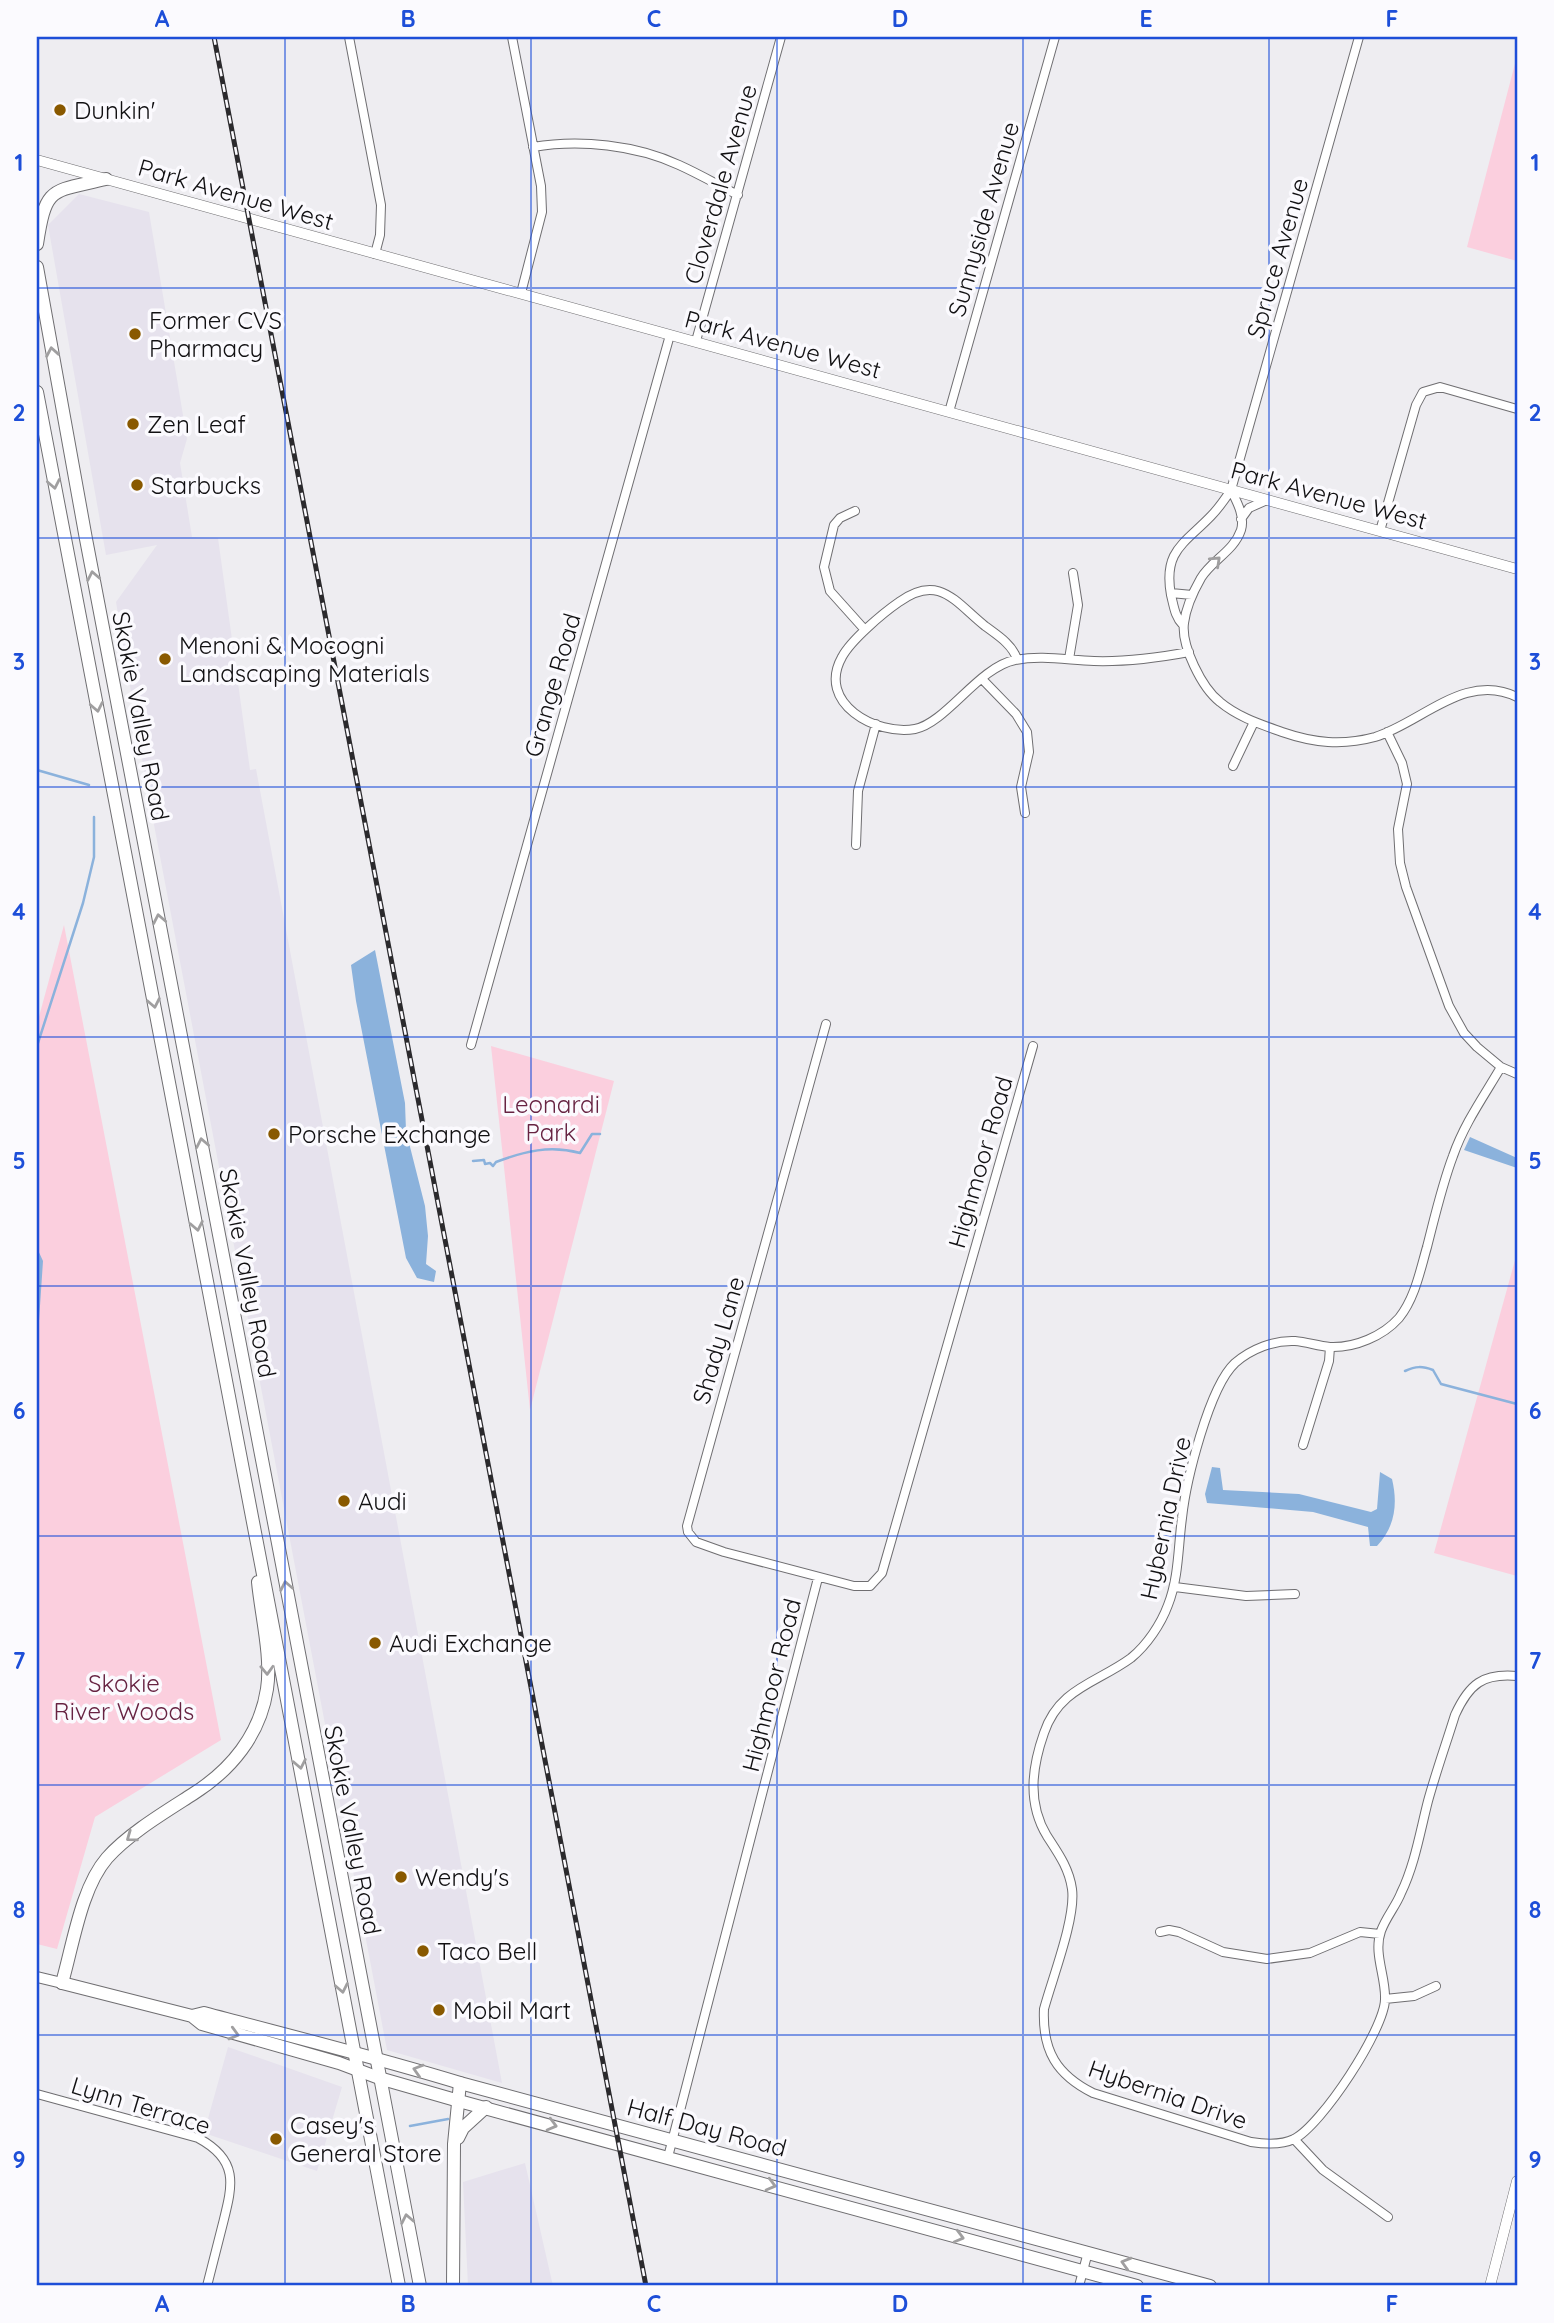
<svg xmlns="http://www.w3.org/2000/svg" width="1554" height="2323" viewBox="0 0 1554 2323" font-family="Quicksand,sans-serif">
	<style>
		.built { fill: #e6e2ed }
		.green { fill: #fbcfde }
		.water { fill: #8bb2dc }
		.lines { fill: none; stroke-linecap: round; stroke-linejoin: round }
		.stream { stroke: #8bb2dc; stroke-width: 2.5 }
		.minor-casing { stroke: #6f6e71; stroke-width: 10 }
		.tertiary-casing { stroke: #6f6e71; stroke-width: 11 }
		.secondary-casing { stroke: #6f6e71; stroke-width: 12 }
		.primary-casing { stroke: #6f6e71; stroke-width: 14 }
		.trunk-casing { stroke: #6f6e71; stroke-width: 14 }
		.minor { stroke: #fff; stroke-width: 8 }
		.tertiary { stroke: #fff; stroke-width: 10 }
		.secondary { stroke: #fff; stroke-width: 10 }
		.primary { stroke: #fff; stroke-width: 12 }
		.trunk { stroke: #fff; stroke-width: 12 }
		.rail-casing { stroke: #2b2a2d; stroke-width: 5 }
		.rail { stroke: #fbfafe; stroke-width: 2.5; stroke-dasharray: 8; stroke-linecap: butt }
		.oneway { stroke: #a09fa0 }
		.grid { fill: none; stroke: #1d4ed8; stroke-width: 2; stroke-opacity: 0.55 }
		.poi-dot { fill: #895900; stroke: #fbfafe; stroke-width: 2.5 }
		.labels { text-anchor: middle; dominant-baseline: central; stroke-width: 7; stroke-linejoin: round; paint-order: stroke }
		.poi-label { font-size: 24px; fill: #111012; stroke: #fbfafe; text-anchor: start }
		.street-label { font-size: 24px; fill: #111012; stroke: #fbfafe }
		.park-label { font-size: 24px; fill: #672342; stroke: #fbfafe }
		.neatline { fill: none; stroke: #1d4ed8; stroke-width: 2.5 }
		.grid-label { font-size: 23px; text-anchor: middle; font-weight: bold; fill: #1d4ed8 }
	</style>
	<rect width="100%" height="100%" fill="#eeedf1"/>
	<path class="built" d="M79,194L149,212L187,439L180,463L192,537L218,538L250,770L256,769L502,2083L387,2050L147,788L116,602L157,545L106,555L48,225Z
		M228,2047L342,2087L317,2171L204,2133Z
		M525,2163L553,2286H468L463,2182Z"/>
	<path class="green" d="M1517,56V261L1467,247Z
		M64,925L221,1740L95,1817L57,1949L37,1944V1024Z
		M491,1046L614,1081L530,1410Z
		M1517,1253V1576L1434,1553Z"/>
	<path class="water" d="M375,950L405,1103L406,1131L425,1206L428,1236L426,1264L436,1271L434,1282L417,1278L406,1258L356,1001L351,965Z
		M1470,1137L1517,1158V1168L1464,1150Z
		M37,1248L43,1261L37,1351Z
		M1212,1467L1220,1468L1223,1490L1299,1494L1371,1512L1377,1509L1380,1472L1392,1479C1398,1504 1395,1527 1377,1546H1370L1368,1527L1313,1512L1207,1503L1205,1494Z"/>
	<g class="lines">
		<path class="stream" d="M37,770L89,785
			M37,1046L83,903L94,857V817
			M473,1161L484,1160L485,1164L490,1163L493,1166L496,1162C525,1151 550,1145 580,1153L592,1134H600
			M1405,1371C1416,1366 1422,1366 1433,1370L1441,1384L1517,1404
			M410,2126L448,2119"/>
		<defs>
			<path id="minor" d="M349,37L381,205L380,235L375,254
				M512,37L541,186L542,212L521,293
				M533,147C580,139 636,145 679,165C699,174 718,185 738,195
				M696,341L781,37
				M949,412L1055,37
				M1231,490C1237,502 1245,516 1241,530C1234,551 1212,560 1201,578C1193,592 1186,607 1184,623C1181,646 1202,688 1220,702C1238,717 1260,724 1282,732C1314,743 1342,746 1375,737C1421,723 1466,671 1517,697
				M855,511L840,518L834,525L824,567L830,591L865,630
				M1241,519L1249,508L1267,500
				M1380,531L1416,405L1423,392L1440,387L1517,409
				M1171,593L1192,595
				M1183,625C1175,617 1174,607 1171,595C1163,551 1184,544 1211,516C1218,509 1225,499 1231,490L1359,37
				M1017,659C1012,644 997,635 985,626C955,602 939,573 899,602C883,613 851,640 842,657C816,703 876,736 915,729C946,723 979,667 1015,660C1041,655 1067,660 1094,661C1127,662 1157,658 1189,652
				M1069,659L1078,605L1073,573
				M982,679L1016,714L1027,732L1029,752L1021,787L1025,813
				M1387,732L1402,763L1407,784L1398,829L1400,863L1406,887L1449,1006L1464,1033L1477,1047L1501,1067L1517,1074
				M1233,766L1254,722
				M856,845L858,791L876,724
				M826,1024L687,1526L688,1532L696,1542L724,1552L854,1586H870L882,1573L1033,1046
				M471,1045L670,335
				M1501,1067C1484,1096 1464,1124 1453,1156C1442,1185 1435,1216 1427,1247C1420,1271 1415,1298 1399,1318C1383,1336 1355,1348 1330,1347C1318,1346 1307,1342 1295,1341C1274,1340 1251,1349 1235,1363C1209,1387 1186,1481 1182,1518C1178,1547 1179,1577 1168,1605C1161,1624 1147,1645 1131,1658C1097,1683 1059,1688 1044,1733C1032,1767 1027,1803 1047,1836C1058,1853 1069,1868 1072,1889C1076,1918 1052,1979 1044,2009C1042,2051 1057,2075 1093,2093L1251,2142C1264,2144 1282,2145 1294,2139C1321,2126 1385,2029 1385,1999C1386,1977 1373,1953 1381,1931C1386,1917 1396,1906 1401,1893C1415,1864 1420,1832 1428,1801C1436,1772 1446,1744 1455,1715C1469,1684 1483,1673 1517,1676
				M1303,1445L1329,1361L1330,1347
				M1175,1587L1246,1596L1295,1594
				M1160,1932L1169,1930L1179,1932L1223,1952L1267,1959L1310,1953L1360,1932L1380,1934
				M1385,1999L1414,1996L1436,1986
				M37,2094L198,2138C241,2161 232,2187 222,2227C217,2247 212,2267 207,2286
				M1294,2139L1323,2170L1388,2217
				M668,2157L818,1578
				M1079,2286L1088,2252"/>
			<path id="tertiary" d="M37,160L1517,569
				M1490,2286L1517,2181"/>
			<path id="secondary" d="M37,1977L62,1983"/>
			<path id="primary" d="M62,1983L192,2016L202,2024L339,2063L379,2078L459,2101L1137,2286
				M192,2016L204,2013C290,2036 375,2057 460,2083L1210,2286"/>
			<path id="trunk" d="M37,244C46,185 51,192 106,179
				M37,267L86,539L420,2286
				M37,392L399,2286
				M62,1983C73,1945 81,1888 107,1858C128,1834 165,1812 193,1794C231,1770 260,1735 267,1689C272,1657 261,1614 258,1582
				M458,2138L463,2128L486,2107
				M453,2286L454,2144L460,2083"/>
		</defs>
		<use href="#minor" class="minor-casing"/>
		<use href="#tertiary" class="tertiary-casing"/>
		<use href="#secondary" class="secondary-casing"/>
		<use href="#primary" class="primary-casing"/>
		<use href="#trunk" class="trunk-casing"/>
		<use href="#minor" class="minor"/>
		<use href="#tertiary" class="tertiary"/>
		<use href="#secondary" class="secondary"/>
		<use href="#primary" class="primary"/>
		<use href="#trunk" class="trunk"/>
		<defs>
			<path id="rail" d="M214,37L646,2286"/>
		</defs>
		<use href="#rail" class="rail-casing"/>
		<use href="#rail" class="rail"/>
	</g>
	<defs><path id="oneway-chevron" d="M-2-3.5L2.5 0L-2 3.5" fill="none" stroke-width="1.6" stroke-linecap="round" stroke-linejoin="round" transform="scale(1.75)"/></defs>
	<g class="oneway">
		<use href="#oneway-chevron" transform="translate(52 352) rotate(-100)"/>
		<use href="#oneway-chevron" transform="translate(54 484) rotate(79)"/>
		<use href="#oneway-chevron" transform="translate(1216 561) rotate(-43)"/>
		<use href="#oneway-chevron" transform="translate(93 576) rotate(-101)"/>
		<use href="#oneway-chevron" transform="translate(97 707) rotate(79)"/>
		<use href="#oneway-chevron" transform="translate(159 919) rotate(-101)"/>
		<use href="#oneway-chevron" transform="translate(154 1003) rotate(79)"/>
		<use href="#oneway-chevron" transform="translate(202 1143) rotate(-101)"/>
		<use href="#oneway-chevron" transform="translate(197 1226) rotate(79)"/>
		<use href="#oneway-chevron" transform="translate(286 1586) rotate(-101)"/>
		<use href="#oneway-chevron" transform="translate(267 1670) rotate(88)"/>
		<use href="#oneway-chevron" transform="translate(300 1764) rotate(79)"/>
		<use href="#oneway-chevron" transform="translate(131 1837) rotate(144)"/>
		<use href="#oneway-chevron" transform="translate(342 1988) rotate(79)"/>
		<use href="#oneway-chevron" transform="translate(234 2034) rotate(16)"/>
		<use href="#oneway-chevron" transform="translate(418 2070) rotate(-163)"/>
		<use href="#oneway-chevron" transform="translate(552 2125) rotate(15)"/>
		<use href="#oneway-chevron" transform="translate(771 2185) rotate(15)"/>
		<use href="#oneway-chevron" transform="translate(407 2219) rotate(-101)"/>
		<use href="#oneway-chevron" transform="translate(959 2237) rotate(15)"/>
		<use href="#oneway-chevron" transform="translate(1126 2263) rotate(-164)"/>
	</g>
	<path class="grid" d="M285,37V2286M531,37V2286M777,37V2286M1023,37V2286M1269,37V2286M37,288H1517M37,538H1517M37,787H1517M37,1037H1517M37,1286H1517M37,1536H1517M37,1785H1517M37,2035H1517"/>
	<g class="poi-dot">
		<circle cx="60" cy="110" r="7"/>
		<circle cx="135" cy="334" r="7"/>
		<circle cx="133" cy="424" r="7"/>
		<circle cx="137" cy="485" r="7"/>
		<circle cx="165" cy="659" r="7"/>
		<circle cx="274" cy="1134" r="7"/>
		<circle cx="344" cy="1501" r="7"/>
		<circle cx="375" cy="1643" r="7"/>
		<circle cx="401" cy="1877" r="7"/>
		<circle cx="423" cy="1951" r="7"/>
		<circle cx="439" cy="2010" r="7"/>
		<circle cx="276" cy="2139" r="7"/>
	</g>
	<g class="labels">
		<g class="poi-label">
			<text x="74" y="110">Dunkin'</text>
			<text x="149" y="320">Former CVS<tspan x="149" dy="28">Pharmacy</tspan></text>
			<text x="147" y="424">Zen Leaf</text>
			<text x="151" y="485">Starbucks</text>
			<text x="179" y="645">Menoni &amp; Mocogni<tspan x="179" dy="28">Landscaping Materials</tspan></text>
			<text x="288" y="1134">Porsche Exchange</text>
			<text x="358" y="1501">Audi</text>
			<text x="389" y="1643">Audi Exchange</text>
			<text x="415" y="1877">Wendy's</text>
			<text x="437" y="1951">Taco Bell</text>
			<text x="453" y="2010">Mobil Mart</text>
			<text x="290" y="2125">Casey's<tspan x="290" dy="28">General Store</tspan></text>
		</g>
		<g class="street-label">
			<text transform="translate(720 184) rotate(-74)">Cloverdale Avenue</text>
			<text transform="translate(236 194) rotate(16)">Park Avenue West</text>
			<text transform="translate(983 219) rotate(-74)">Sunnyside Avenue</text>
			<text transform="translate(1277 258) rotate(-74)">Spruce Avenue</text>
			<text transform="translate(783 344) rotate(15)">Park Avenue West</text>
			<text transform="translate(1329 495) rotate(15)">Park Avenue West</text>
			<text transform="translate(552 685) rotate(-74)">Grange Road</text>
			<text transform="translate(141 716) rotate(79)">Skokie Valley Road</text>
			<text transform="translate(980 1162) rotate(-74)">Highmoor Road</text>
			<text transform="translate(248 1273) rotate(79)">Skokie Valley Road</text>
			<text transform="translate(718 1340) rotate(-74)">Shady Lane</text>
			<text transform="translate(1165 1518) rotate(-78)">Hybernia Drive</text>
			<text transform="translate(771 1685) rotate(-76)">Highmoor Road</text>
			<text transform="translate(353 1830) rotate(79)">Skokie Valley Road</text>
			<text transform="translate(1168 2094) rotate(19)">Hybernia Drive</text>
			<text transform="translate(141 2105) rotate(17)">Lynn Terrace</text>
			<text transform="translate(707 2127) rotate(15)">Half Day Road</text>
		</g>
		<g class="park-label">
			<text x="551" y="1104">Leonardi<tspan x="551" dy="28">Park</tspan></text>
			<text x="124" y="1683">Skokie<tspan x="124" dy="28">River Woods</tspan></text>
		</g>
	</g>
	<rect width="1554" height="2323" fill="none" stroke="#fbfafe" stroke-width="77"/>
	<rect x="38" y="38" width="1478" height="2246" class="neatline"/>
	<g class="grid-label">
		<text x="162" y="27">A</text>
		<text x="408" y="27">B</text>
		<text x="654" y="27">C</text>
		<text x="900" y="27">D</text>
		<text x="1146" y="27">E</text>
		<text x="1392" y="27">F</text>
		<text x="19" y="171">1</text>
		<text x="1535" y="171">1</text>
		<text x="19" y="421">2</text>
		<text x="1535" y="421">2</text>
		<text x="19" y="670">3</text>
		<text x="1535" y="670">3</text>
		<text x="19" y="920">4</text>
		<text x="1535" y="920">4</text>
		<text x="19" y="1169">5</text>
		<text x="1535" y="1169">5</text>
		<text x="19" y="1419">6</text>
		<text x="1535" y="1419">6</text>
		<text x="19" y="1669">7</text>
		<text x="1535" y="1669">7</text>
		<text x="19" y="1918">8</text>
		<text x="1535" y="1918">8</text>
		<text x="19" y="2168">9</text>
		<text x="1535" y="2168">9</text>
		<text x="162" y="2312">A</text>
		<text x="408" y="2312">B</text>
		<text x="654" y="2312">C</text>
		<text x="900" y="2312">D</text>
		<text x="1146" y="2312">E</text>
		<text x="1392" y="2312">F</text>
	</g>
</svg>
